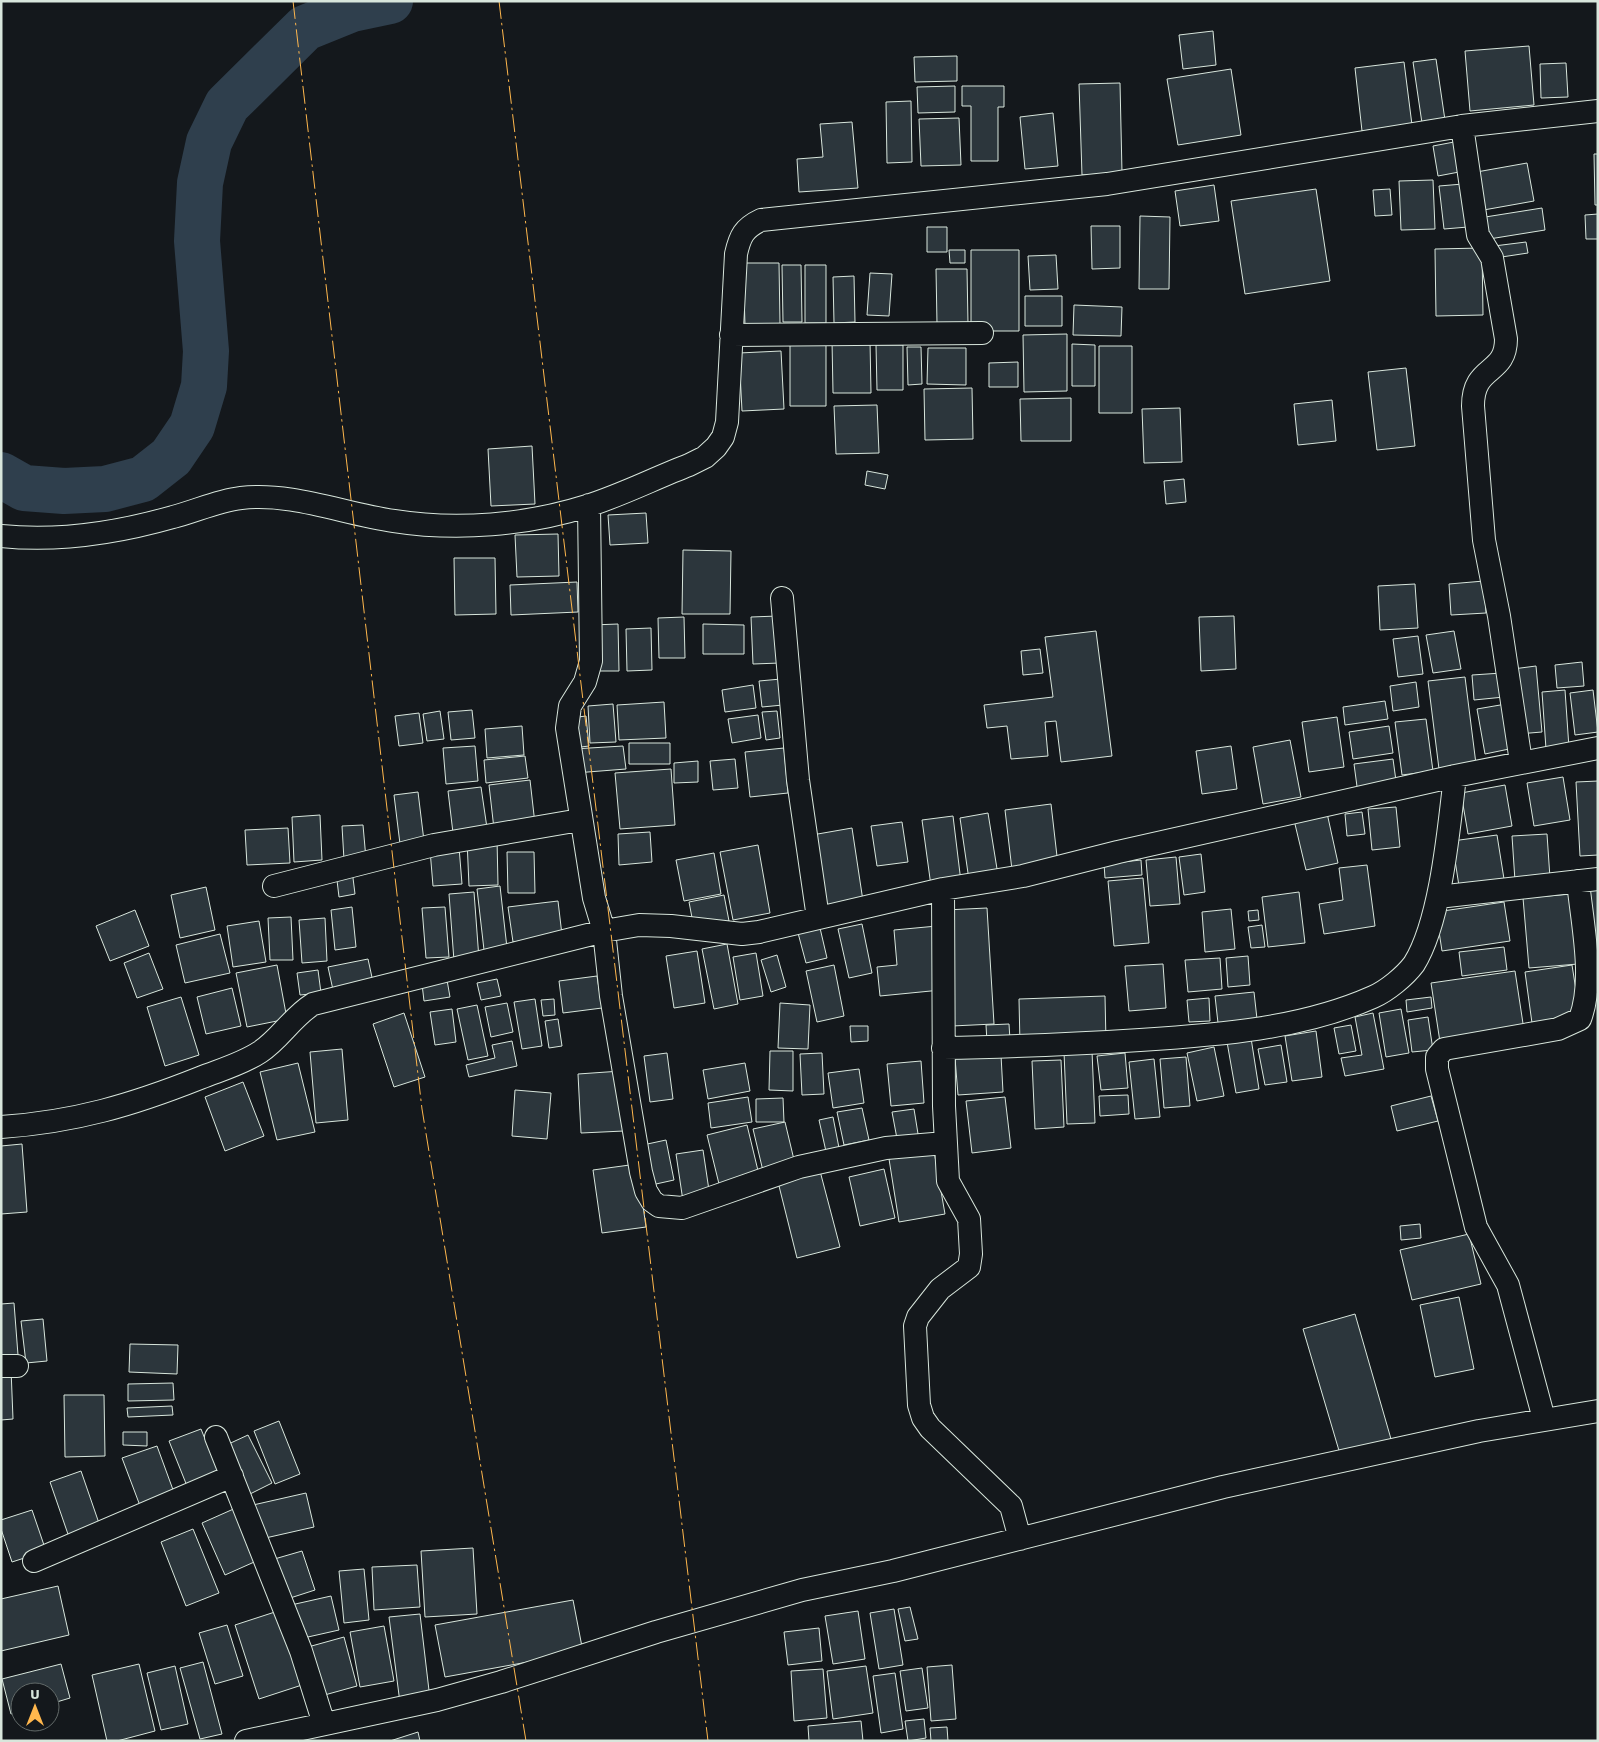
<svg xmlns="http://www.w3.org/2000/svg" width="1599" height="1742" viewBox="0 0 1599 1742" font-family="Signika,sans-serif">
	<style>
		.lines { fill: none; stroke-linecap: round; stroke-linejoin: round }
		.river { stroke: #2f3f4d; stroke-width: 46 }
		.building { fill: #2c363c; stroke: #d8e6dc }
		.minor-casing { stroke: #d8e6dc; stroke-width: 24 }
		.minor { stroke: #14181c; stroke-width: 22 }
		.power { stroke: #ffb74d; stroke-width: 1; stroke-dasharray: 18 4 2.5 4; stroke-linecap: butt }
	</style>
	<rect width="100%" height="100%" fill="#14181c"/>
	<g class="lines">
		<path class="river" d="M1,475L24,488L64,491L105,489L143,479L171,457L192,426L204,386L206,351L197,241L200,183L209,142L227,105L305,28L352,9L390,1"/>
	</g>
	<path class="building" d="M1213,31L1216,65L1183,69L1179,35Z
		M1529,46L1534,105L1470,111L1465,51Z
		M957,56V81L915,82L914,57Z
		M1436,59L1446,127L1423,130L1413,62Z
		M1404,62L1412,125L1362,131L1355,68Z
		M1566,63L1568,97L1541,98L1540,64Z
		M1231,69L1241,135L1178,145L1167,79Z
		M1120,83L1122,173L1082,175L1079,84Z
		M955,86V112L918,113L917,87Z
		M962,86H1004V107H998V161H971V106H962Z
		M911,101L912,162L887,163L886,102Z
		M1053,113L1058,166L1025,169L1020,117Z
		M959,118L961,165L921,166L919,119Z
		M852,122L858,188L799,192L797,159L823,157L820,124Z
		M1454,142L1459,172L1438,176L1433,146Z
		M1594,154H1598V205H1595Z
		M1527,163L1534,201L1478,211L1471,173Z
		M1433,180L1435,229L1401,230L1399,181Z
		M1463,184L1468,227L1444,229L1439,186Z
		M1214,185L1219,221L1180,226L1175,191Z
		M1316,189L1330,281L1245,294L1231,201Z
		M1390,189L1392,215L1375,216L1373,190Z
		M1542,208L1545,230L1483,240L1479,218Z
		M1598,214V239H1586L1585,215Z
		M1140,216L1170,217L1169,289H1139Z
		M1091,226H1120V268L1092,269Z
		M927,227H947V252H927Z
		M1526,242L1528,253L1495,258L1494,246Z
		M1482,248L1483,315L1436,316L1435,249Z
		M949,250H965V263H950Z
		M971,250H1019V331H971Z
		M1056,255L1058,289L1030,290L1028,256Z
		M743,263H779L780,324L745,325Z
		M782,265H801L802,322H783Z
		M805,265H826V323H805Z
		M936,269H967L968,324H937Z
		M870,273L892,274L889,316L867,315Z
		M854,276L855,322L834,323L833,277Z
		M1025,296H1062V326H1025Z
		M1074,305L1122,307L1121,336L1073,335Z
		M1067,334V391L1024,392L1023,335Z
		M832,341H870L871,393H833Z
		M790,343H826V406H790Z
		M1072,344L1095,345V386H1072Z
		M876,345H903V390H877Z
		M1099,346H1132V413H1099Z
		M907,347H921L922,384L908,385Z
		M928,348H966V385L927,384Z
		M781,351L784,409L742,411L739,353Z
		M1018,362V387H989V363Z
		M1406,368L1415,446L1377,450L1368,372Z
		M972,388L973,439L925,440L924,389Z
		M1071,398V441H1021L1020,399Z
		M1332,400L1336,441L1298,445L1294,404Z
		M877,405L879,453L836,454L834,406Z
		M1180,408L1182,462L1144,463L1142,409Z
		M532,446L535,504L491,506L488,449Z
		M867,471L888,475L885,489L865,485Z
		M1184,479L1186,502L1166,504L1164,481Z
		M646,513L648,543L610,545L608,515Z
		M558,534L559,576L517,577L515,535Z
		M683,550L731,551L730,614H682Z
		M454,558H495L496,614L455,615Z
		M1484,581L1486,613L1451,615L1449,584Z
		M577,582L578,612L511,615L510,585Z
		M1415,584L1418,628L1380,630L1378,586Z
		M778,616L780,663L753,664L751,617Z
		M1234,616L1236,669L1201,671L1199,617Z
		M684,617L685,658H659L658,618Z
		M618,624L619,671H593L592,625Z
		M703,624L744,625V654H703Z
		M651,628L652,670L627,671L626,629Z
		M1096,631L1112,756L1061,762L1056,721L1045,722L1048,756L1011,759L1007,726L987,728L984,705L1053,697L1045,637Z
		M1454,631L1461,669L1433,673L1426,635Z
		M1418,636L1423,674L1398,677L1393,639Z
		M1040,649L1043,673L1023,675L1021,651Z
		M1582,662L1584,686L1557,688L1555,665Z
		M1536,666L1542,732L1518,734L1513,669Z
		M1502,673L1504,697L1474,700L1472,675Z
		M1465,677L1476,764L1439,769L1428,681Z
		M781,679L783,705L762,707L759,681Z
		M1416,682L1419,707L1393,711L1390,686Z
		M753,685L756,708L725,712L722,690Z
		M1565,690L1569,748L1546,749L1542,692Z
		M1593,690L1598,732L1575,735L1570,693Z
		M1385,701L1388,719L1345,725L1343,707Z
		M664,702L666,738L619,740L617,705Z
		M613,704L616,742L590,743L588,706Z
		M1506,704L1514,748L1485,754L1477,709Z
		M472,710L475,738L451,740L448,712Z
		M440,711L444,739L427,741L423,714Z
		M777,711L780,738L766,740L762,712Z
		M419,713L423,743L399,746L395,716Z
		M758,715L761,738L732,743L728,719Z
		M586,716L589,746L573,748L570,718Z
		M1337,717L1344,767L1309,772L1302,722Z
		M1426,719L1433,771L1402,775L1395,722Z
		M522,726L524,755L487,758L485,729Z
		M1389,726L1393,753L1353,759L1349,732Z
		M1290,740L1301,797L1263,804L1253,747Z
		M629,743H670V764H629Z
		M475,746L478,781L446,784L443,748Z
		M623,746L626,769L575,773L573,749Z
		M1231,746L1237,789L1202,794L1196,751Z
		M784,748L788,793L750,797L745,752Z
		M525,756L528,778L486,783L484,760Z
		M735,759L738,788L713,790L710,761Z
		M1393,759L1397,788L1358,794L1354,764Z
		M698,761V782L674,783V763Z
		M671,769L675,825L620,829L615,773Z
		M1563,777L1570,820L1534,826L1527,783Z
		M530,780L535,824L494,829L489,785Z
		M1598,781V855L1580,856L1576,782Z
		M1505,785L1512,826L1468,834L1461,793Z
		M481,787L487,828L453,833L448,791Z
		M418,792L424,841L400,844L394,795Z
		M1051,804L1058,865L1012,870L1005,810Z
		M1396,807L1400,847L1372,850L1368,809Z
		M1362,812L1365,834L1347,836L1345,814Z
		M988,813L998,875L969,880L960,818Z
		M1327,813L1338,863L1306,870L1294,820Z
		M320,815L322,860L294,862L292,817Z
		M953,816L961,882L931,886L922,820Z
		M902,822L908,862L877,866L871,826Z
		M363,825L366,859L344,860L342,826Z
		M288,828L290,863L247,865L245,830Z
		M852,828L863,901L824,907L812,835Z
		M650,832L652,862L619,865L618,834Z
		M1547,834L1550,878L1515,881L1512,836Z
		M1497,835L1504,879L1459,886L1452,841Z
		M497,839L498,885L469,886L467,840Z
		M758,845L770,913L733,920L720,852Z
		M459,847L462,884L433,886L430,850Z
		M507,852H534L535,893H508Z
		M714,853L721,894L684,901L676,860Z
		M1201,854L1205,892L1184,895L1179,857Z
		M1176,857L1180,904L1150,906L1146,860Z
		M1141,860L1142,875L1105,878L1104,864Z
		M1367,865L1375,926L1324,934L1319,904L1343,900L1339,868Z
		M352,870L355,894L339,897L336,872Z
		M1143,878L1149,943L1114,946L1108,881Z
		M1598,883V963L1588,884Z
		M500,886L507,948L484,950L477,889Z
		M206,887L215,930L180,938L171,895Z
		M474,892L479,959L454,961L449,894Z
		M1299,892L1305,943L1268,947L1262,897Z
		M1572,894L1578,964L1529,968L1523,898Z
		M724,895L729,921L694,928L689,902Z
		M558,901L562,935L513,942L508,907Z
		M1504,902L1510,941L1442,951L1436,912Z
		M352,907L356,947L335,950L331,910Z
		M445,907L449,957L426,958L422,908Z
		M987,908L994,1024L952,1026L945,910Z
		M1231,909L1235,949L1205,952L1202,912Z
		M135,910L149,946L110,961L96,926Z
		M1258,910L1259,920L1249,921L1248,911Z
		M291,917L293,960H270L268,918Z
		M325,918L327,961L302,963L299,920Z
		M259,921L266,962L233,967L227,926Z
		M862,924L872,973L849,978L838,929Z
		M1262,925L1265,947L1251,948L1248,927Z
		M937,926L941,990L880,996L877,967L897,965L894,930Z
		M820,928L827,958L806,963L798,933Z
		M220,934L230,973L185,983L176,945Z
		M727,944L738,1004L714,1009L702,949Z
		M1504,947L1507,970L1462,976L1459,952Z
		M697,951L705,1003L674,1008L666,956Z
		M149,953L163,989L137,998L124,963Z
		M756,953L763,996L740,1000L733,957Z
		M777,955L786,987L771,992L761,960Z
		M1248,956L1250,985L1228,987L1226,958Z
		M1220,958L1222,989L1188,992L1185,960Z
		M368,959L373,982L333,990L328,967Z
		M1163,964L1166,1008L1129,1011L1125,966Z
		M277,965L287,1019L247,1027L236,973Z
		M834,965L844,1016L817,1022L806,971Z
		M1572,965L1580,1016L1532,1023L1525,972Z
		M318,970L321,993L300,995L297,973Z
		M1515,971L1524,1030L1440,1042L1431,983Z
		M597,976L602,1008L563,1013L559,981Z
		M497,979L501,996L481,1000L477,983Z
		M447,980L450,997L424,1001L422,984Z
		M232,988L241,1026L206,1034L197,997Z
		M1254,992L1258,1028L1219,1032L1215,996Z
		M1105,996L1106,1042L1020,1045L1019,999Z
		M181,997L199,1055L165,1066L147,1007Z
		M1431,997L1432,1008L1407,1012L1406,1000Z
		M1209,998L1210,1021L1189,1022L1187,1000Z
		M535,999L542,1046L522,1049L514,1002Z
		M554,999L555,1015L543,1016L541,1000Z
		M507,1003L513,1032L491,1037L485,1007Z
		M780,1003L810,1005L808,1049L778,1048Z
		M477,1005L488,1056L468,1060L457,1009Z
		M452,1009L456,1042L435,1045L430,1012Z
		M1401,1009L1409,1053L1386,1057L1379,1013Z
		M404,1013L425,1077L394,1087L373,1024Z
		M1373,1013L1384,1069L1345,1076L1341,1058L1362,1055L1355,1017Z
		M1428,1017L1433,1050L1412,1052L1408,1020Z
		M558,1019L562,1046L549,1048L545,1021Z
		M1009,1024L1010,1040L987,1042L986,1025Z
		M1351,1025L1356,1051L1339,1054L1334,1028Z
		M850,1026H868V1041L851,1042Z
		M1316,1031L1322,1077L1292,1081L1285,1036Z
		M1251,1038L1259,1089L1236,1093L1227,1042Z
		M512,1041L517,1066L469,1077L466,1065L495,1058L492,1045Z
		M1281,1045L1287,1082L1265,1085L1258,1049Z
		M1214,1047L1224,1096L1197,1101L1187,1053Z
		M342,1049L348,1120L316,1123L310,1052Z
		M770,1051H793V1091L769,1090Z
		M1092,1051L1095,1123L1067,1124L1064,1052Z
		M667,1053L673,1099L650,1102L644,1056Z
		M822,1053L824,1094L802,1095L800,1054Z
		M1125,1053L1128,1088L1101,1090L1097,1056Z
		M1001,1055L1003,1092L958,1095L955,1058Z
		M1186,1057L1190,1106L1164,1108L1160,1059Z
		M1154,1059L1160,1117L1135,1119L1129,1062Z
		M1061,1060L1064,1127L1035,1129L1032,1061Z
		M921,1061L924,1103L891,1106L887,1064Z
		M298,1063L315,1132L277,1140L260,1072Z
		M745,1063L750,1091L708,1099L703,1070Z
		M859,1069L864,1103L833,1108L828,1073Z
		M621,1071L624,1131L581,1133L578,1074Z
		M243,1082L264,1136L225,1151L205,1097Z
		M515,1090L551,1093L547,1139L512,1136Z
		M1128,1095L1129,1114L1100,1116L1099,1096Z
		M1431,1096L1438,1121L1397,1131L1391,1106Z
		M748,1097L752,1122L711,1128L708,1103Z
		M1005,1097L1011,1148L972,1153L966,1101Z
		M783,1098L784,1122H756V1099Z
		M862,1108L869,1140L844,1145L837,1112Z
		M914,1109L919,1140L898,1144L892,1112Z
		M833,1117L840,1153L827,1156L819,1120Z
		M785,1122L795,1164L763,1171L753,1129Z
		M747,1125L760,1179L720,1188L707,1135Z
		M666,1140L674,1180L647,1186L638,1146Z
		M22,1144L27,1212L1,1214V1146Z
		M703,1150L710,1197L683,1201L676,1154Z
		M934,1151L945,1214L899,1222L889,1159Z
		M637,1164L646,1227L602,1233L593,1170Z
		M884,1169L895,1218L860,1226L849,1177Z
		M820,1171L840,1247L797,1258L778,1182Z
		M1420,1224L1421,1238L1401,1240L1400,1226Z
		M1469,1234L1481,1284L1412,1300L1400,1250Z
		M1459,1297L1474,1369L1435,1377L1420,1305Z
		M14,1303L18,1355L1,1356V1304Z
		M1355,1314L1391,1439L1340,1454L1303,1329Z
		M43,1319L47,1361L26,1363L21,1321Z
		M130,1344L178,1345L177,1374L129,1372Z
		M11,1369L13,1419L1,1420V1370Z
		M173,1383L174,1400L128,1401V1384Z
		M64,1395H104L105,1456L65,1457Z
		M172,1406L173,1415L128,1417L127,1408Z
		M279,1421L300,1474L275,1484L254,1431Z
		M201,1429L219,1474L187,1486L169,1441Z
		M123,1432H147V1446L123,1445Z
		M248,1435L272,1483L246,1496L222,1447Z
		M157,1446L176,1498L142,1511L122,1458Z
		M81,1471L101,1529L70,1540L50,1482Z
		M306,1493L314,1527L261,1539L253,1505Z
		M238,1507L261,1559L225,1575L202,1523Z
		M32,1510L46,1551L12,1562L1,1529V1520Z
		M193,1529L219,1593L186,1606L161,1542Z
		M473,1548L477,1614L425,1617L421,1551Z
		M302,1551L315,1590L284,1600L271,1560Z
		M417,1565L420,1607L374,1610L372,1567Z
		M364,1569L369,1620L344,1623L339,1571Z
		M58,1586L69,1635L1,1651V1599Z
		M331,1596L339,1630L299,1639L291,1605Z
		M573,1600L583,1652L445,1677L435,1625Z
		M910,1607L918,1639L905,1641L898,1609Z
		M894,1609L903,1665L879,1669L870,1613Z
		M281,1610L305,1684L259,1699L235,1625Z
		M858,1611L865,1659L833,1664L825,1616Z
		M420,1614L430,1699L400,1703L389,1617Z
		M227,1625L243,1676L215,1684L199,1633Z
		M384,1626L394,1681L360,1687L350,1632Z
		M819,1628L822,1661L788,1665L784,1632Z
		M344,1637L357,1686L321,1696L308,1647Z
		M203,1662L222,1734L200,1739L180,1668Z
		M61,1664L70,1698L50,1704V1692H20V1711L11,1714L2,1679Z
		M139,1664L155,1731L117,1741H107L92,1675Z
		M952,1665L956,1719L931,1721L927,1667Z
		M175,1666L188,1724L161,1730L147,1673Z
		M866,1666L873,1713L833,1719L827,1671Z
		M922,1668L928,1708L906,1711L900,1671Z
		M823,1669L827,1718L794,1721L791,1671Z
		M895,1673L903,1729L881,1733L873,1676Z
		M924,1719L926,1738L908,1741L905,1721Z
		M861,1721L863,1741H809L808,1726Z
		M947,1727L948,1741H931L930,1728Z
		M418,1732L420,1741H390Z"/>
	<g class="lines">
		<defs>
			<path id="minor" d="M1462,126L1478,235L1492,258L1506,339C1506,376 1473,364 1473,406L1484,540L1499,616L1521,762
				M731,335L982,333
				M589,505L591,661L585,682L570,706L567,728L594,898L604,931L611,996L641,1172L646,1191L652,1201L659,1206L682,1208L799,1167L886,1148L945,1143
				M1,536C59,542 117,533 173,517C196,511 217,501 241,498C292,492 344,514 394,521C457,531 527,525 587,506C622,495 655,478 689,465L705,457L716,447L723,437L727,422L736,254C740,236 744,228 761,220L1107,184L1462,126L1598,111
				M782,598L798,780L818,918
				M274,886L434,845L580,820
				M943,889L944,1106L948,1181L969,1219L971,1254L969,1267L940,1289L918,1317L915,1326L919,1405L923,1418L930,1428L1011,1506L1020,1539
				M1438,897L1598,879
				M943,1048C1009,1047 1074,1044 1140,1040C1218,1035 1301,1029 1373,997C1387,991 1405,976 1414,964C1441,921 1449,827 1455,776
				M1,1127C75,1122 132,1105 200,1078C220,1070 242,1064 260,1052C280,1039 292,1017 313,1004L604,931L639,925L671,926L742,934L759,932L943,889L1023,876L1118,852L1455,776L1598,748
				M1,1366H17
				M1544,1419L1508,1285L1476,1227L1437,1069V1057L1444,1049L1558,1029L1580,1019C1595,979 1582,924 1578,881
				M216,1437L301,1651L324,1724
				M34,1561L232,1476
				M246,1741L437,1700L501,1682L656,1632L802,1590L893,1571L1223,1487L1479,1431L1598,1411"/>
		</defs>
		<use href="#minor" class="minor-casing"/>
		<use href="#minor" class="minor"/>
		<path class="power" d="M293,1L422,1109L526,1741
			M499,1L708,1741"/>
	</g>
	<rect width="1599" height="1742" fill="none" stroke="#d8e6dc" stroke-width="5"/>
	<g transform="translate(35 1707)"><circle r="24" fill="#14181c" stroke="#626a69"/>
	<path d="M0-4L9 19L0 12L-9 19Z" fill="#ffb74d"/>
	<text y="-8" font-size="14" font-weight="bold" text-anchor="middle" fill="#d8e6dc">U</text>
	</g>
</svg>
